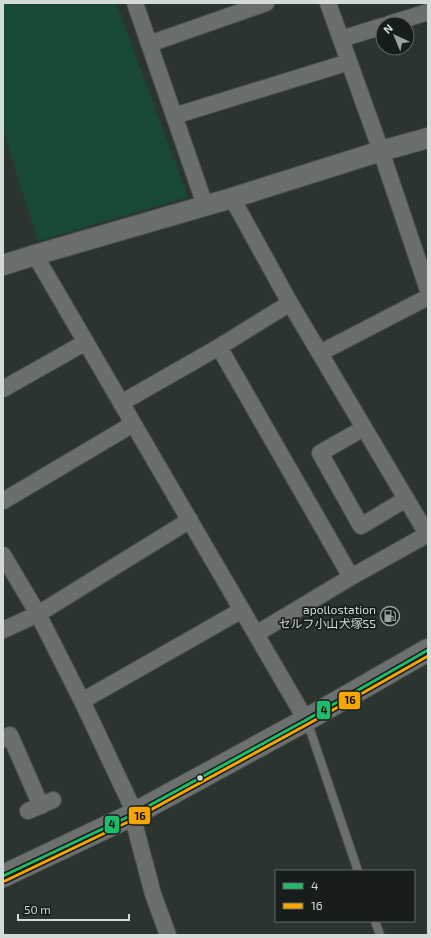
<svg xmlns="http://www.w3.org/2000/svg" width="431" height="938" viewBox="0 0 431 938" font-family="'Exo 2','Noto Sans JP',sans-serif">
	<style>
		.green { fill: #174934 }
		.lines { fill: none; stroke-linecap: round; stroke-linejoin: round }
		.service-casing { stroke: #4b514e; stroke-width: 10 }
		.minor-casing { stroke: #4b514e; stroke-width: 18 }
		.tertiary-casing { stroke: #4b514e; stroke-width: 22 }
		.secondary-casing { stroke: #4b514e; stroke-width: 24 }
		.service { stroke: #6a6e6c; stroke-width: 8 }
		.minor { stroke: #6a6e6c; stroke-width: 16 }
		.tertiary { stroke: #6a6e6c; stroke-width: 20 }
		.secondary { stroke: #6c706e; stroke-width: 22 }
		.bus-1-casing { stroke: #161d1a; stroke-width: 6 }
		.bus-2-casing { stroke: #161d1a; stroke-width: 6 }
		.bus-1 { stroke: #20bc6c; stroke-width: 3 }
		.bus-2 { stroke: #f7a600; stroke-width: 3 }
		.bus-dot { fill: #d2dbd6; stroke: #161d1a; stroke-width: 1.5 }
		.labels { text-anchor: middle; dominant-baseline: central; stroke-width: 3.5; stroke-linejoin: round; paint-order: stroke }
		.poi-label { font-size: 12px; fill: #d2dbd6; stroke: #161d1a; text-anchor: end }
		.line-badge { stroke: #161d1a; stroke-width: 1.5 }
		.pale-badge-label { font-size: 11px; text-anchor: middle; font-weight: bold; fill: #111 }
	</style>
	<rect width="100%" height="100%" fill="#2c3430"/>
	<path class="green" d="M3,3H116L188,197L38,241L3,130Z"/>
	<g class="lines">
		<defs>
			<path id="service" d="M307,721L358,871
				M375,921L380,935"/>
			<path id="minor" d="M135,3L205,205
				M328,3L381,151L428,290
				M389,24L428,12
				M341,39L383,26
				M149,44L266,3
				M174,116L349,62
				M232,198L290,303L427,534
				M35,255L306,720
				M219,347L351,577
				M320,353L428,297
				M3,389L86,342
				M121,403L219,347L290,303
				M364,428L320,453L361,526L406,499
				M3,501L133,424
				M3,555L38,614L82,701L135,813
				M3,630L38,614L190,520
				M256,634L351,577L428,534
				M82,701L242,610
				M3,739L10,735L41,806
				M28,811L53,800
				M132,815L153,894L168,935"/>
			<path id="tertiary" d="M3,265L35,255L232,198L381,151L428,138"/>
			<path id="secondary" d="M3,876L132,815L306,720L428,650"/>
		</defs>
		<use href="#service" class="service-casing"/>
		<use href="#minor" class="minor-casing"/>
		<use href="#tertiary" class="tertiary-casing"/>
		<use href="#secondary" class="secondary-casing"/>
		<use href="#service" class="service"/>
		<use href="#minor" class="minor"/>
		<use href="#tertiary" class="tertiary"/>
		<use href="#secondary" class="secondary"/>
		<defs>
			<path id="bus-1" d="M3,876L132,815L306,720L428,650"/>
			<path id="bus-2" d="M5,881L134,819L308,724L428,656"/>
		</defs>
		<use href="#bus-1" class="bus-1-casing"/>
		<use href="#bus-2" class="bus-2-casing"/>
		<use href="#bus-1" class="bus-1"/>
		<use href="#bus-2" class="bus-2"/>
	</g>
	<defs>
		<symbol id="fuel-ring" viewBox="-11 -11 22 22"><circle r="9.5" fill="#161d1a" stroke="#98a19c" stroke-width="1.5"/><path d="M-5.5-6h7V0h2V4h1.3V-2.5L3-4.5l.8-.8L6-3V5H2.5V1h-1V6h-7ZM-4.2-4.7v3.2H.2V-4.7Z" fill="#98a19c"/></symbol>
	</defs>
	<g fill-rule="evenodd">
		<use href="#fuel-ring" x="379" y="605" width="22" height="22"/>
	</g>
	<circle class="bus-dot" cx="200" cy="778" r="3.5"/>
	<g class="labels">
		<g class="poi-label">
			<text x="376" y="609">apollostation<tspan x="376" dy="14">セルフ小山犬塚SS</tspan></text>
		</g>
	</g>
	<g class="line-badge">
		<rect x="338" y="691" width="23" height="19" rx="4" fill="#f7a600"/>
		<rect x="316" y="700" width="15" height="20" rx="4" fill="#20bc6c"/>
		<rect x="128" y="806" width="23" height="19" rx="4" fill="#f7a600"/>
		<rect x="104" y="815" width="16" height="19" rx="4" fill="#20bc6c"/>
	</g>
	<g class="pale-badge-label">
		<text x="350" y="704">16</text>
		<text x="324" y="714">4</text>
		<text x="140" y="820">16</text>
		<text x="112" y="828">4</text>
	</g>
	<rect width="431" height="938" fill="none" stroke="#d2dbd6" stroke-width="8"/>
	<rect x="275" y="870" width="140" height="52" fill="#161d1a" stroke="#616965"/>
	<rect x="283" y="883" width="20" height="6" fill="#20bc6c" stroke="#616965"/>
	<text x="311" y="890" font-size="12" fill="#d2dbd6">4</text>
	<rect x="283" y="903" width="20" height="6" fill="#f7a600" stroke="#616965"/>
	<text x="311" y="910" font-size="12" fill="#d2dbd6">16</text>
	<g transform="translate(395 36) rotate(316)"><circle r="19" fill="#161d1a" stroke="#616965"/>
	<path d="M0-3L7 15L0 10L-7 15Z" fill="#98a19c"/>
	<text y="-6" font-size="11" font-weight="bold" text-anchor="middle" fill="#d2dbd6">N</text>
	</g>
	<path d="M18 914v6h111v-6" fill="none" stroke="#d2dbd6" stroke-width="2"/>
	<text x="24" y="914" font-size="12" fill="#d2dbd6" stroke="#161d1a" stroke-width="3" paint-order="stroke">50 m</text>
</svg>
